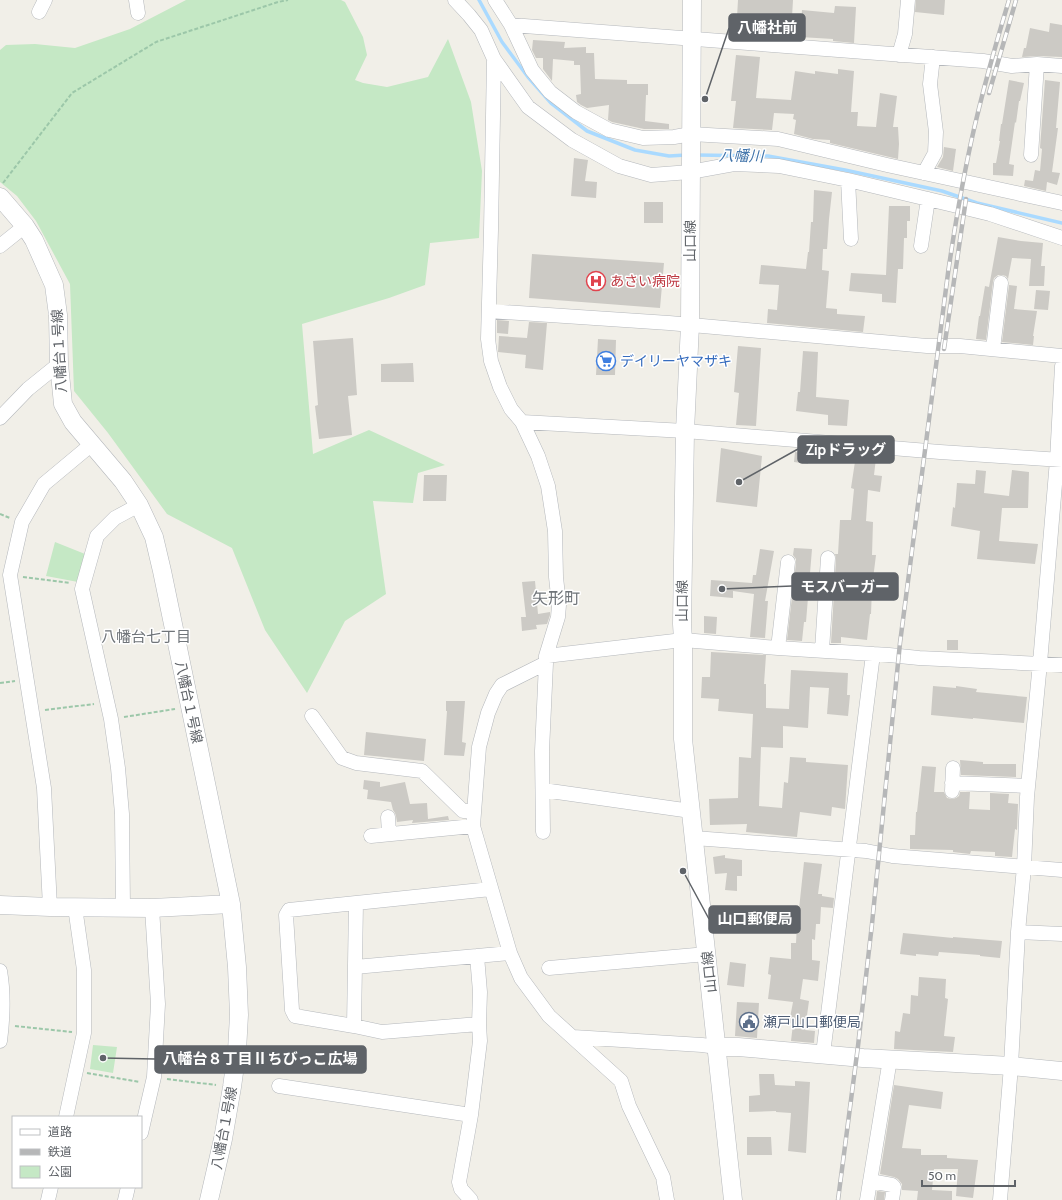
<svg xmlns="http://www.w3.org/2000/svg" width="1062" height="1200" viewBox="0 0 1062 1200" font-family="Cabin,'Noto Sans JP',sans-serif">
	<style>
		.green { fill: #c5e8c5 }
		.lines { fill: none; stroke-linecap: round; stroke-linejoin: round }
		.stream { stroke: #aadaff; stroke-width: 3.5 }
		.building { fill: #cccac5 }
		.minor-casing { stroke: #b5b8bc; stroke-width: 15 }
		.tertiary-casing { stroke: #b5b8bc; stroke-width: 19 }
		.path { stroke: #9cc7a9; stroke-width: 2; stroke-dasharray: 4 2; stroke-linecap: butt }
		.minor { stroke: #fff; stroke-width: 14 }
		.tertiary { stroke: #fff; stroke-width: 18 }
		.rail-casing { stroke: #b6b7b8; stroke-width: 4.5 }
		.rail { stroke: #fff; stroke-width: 3; stroke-dasharray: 9; stroke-linecap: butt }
		.labels { text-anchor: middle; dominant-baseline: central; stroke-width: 3; stroke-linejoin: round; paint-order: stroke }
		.street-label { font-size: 14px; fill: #5f6368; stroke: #fff }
		.health-label { font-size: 14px; fill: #be3a42; stroke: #fff; text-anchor: start }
		.shop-label { font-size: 14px; fill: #366cbe; stroke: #fff; text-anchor: start }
		.service-label { font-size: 14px; fill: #4e5e75; stroke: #fff; text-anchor: start }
		.water-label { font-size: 15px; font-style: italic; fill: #4174aa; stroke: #fff }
		.neighbourhood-label { font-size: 15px; fill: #70757a; stroke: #fff }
		.quarter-label { font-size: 16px; fill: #70757a; stroke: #fff }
		.leader { fill: none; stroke: #5f6368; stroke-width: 1.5 }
		.callout-dot { fill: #5f6368; stroke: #fff; stroke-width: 1.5 }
		.callout { fill: #5f6368; stroke: #5f6368; stroke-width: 1.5 }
		.callout-label { font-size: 15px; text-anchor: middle; font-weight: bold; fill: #fff }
	</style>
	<rect width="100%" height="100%" fill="#f1efe8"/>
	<path class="green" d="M186,0H341L345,2L363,37L367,55L355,80L363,83L387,87L428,77L448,39L471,102L482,171L479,238L430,243L425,285L389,298L302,324L313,454L369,430L445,465L418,473L413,503L373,501L386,594L345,621L307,693L265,630L232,548L167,514L108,433L74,391L70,284L36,221L17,196L0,182V50L6,45L35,44L75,48L130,29Z
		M55,542L85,554L78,582L46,576Z
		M93,1045L117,1047L113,1073L90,1069Z"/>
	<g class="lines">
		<path class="stream" d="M479,0L502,42L528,77L551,103L587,131L635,150L669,156L686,155
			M696,155L768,156L845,170L942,191L977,203L1062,223"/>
	</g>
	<path class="building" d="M738,0H793L792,17L758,16L757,35L736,34Z
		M916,0H945L944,15L915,12Z
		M835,6L856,7L854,43L833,41V39L800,37L802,10L834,13Z
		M1050,23L1062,25V57L1038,56L1022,57L1024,48H1026L1030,28L1049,32Z
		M533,40L565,42L564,48L586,47V53H594L595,79L627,80V84H648V95H646L645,121L669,124V129H644L612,122L608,120L609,105L587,108L581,105L577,102L576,95L581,94L580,65H574V61L553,59L552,81L543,69V58H536L532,50Z
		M736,55L760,57L756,98L791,100L795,71L815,74V71L838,74V69L854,71L851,112H858L857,126L876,127L880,93L897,96L893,127H898L899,144L898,159L830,143V140L813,139L794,134L796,120L793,119L794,114L774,113L772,130L733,128L736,101H731Z
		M1009,80L1024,83L1020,101H1019L1016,123L1015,122L1009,164L1014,165L1013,176L993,175V163H996L1000,141H999L1001,124H1002Z
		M1045,80L1060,82L1056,128H1058L1052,172L1060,173L1057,185L1047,182L1046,191L1024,186L1025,180L1033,181L1035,170L1040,171L1042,149L1040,148Z
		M944,147L956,149L953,171L937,167L943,157Z
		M574,158L588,160L585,181L597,182L596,198L571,196Z
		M814,190L832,192L829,219L827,249H823L822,270L829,271L826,308L837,309V314L865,316L863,332L767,323L768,309L777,310L779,285L759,284L761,265L806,269L808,252H809L811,222H813Z
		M644,202H663V223H644Z
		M889,206H910V221H907V238H904L903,269H898L896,303L882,302V294L849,291L851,273L886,275Z
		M998,237L1021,241L1043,243L1041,266H1045L1044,286H1029L1031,259L1012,258L1008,279L1006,276L1002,275H998L994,278L993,282L986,340L976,339L979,316H980L985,286L989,287Z
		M532,254L664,263L660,308L529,298Z
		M1009,285L1017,286L1014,309L1037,311L1033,336H1034L1033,345L1002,342Z
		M1036,290L1050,291L1048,310L1034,309Z
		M497,320L509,321L508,334L497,333Z
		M529,322L547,323L543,370L525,368L526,355L498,352L499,336L527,338Z
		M353,338L357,395L348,396L352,435L319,439L315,406L318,405L313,341Z
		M598,339L616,340L615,375H596Z
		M738,346L761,348L756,426L736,425L739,393L734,392Z
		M803,351L818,352L816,397L849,400L847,426L828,425V415L796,411L798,392H800Z
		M413,363L414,382H381V364Z
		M721,448L762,456L757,507L716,502Z
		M795,452L809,454L808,464L794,462Z
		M856,455L876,458L874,475L882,476L880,492L868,490L866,521L873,522L872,555H876L872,587L871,614H870L867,640L841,637V643H831L836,559L835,554H838L840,520H851L854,489L851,488Z
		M976,470L986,471L984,493L1009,496L1012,470L1029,472L1028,508H1002L999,541L1038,544L1035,564L977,559L980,531L951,526L953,507L955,508L957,483L975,484Z
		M424,475H447L446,501H423Z
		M794,548L812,549L806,622H804L802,641L787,640L796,563V559L793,555Z
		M760,549L774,551L765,601H768L765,638L750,637L754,594L733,591V598L710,596L711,580L752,583L753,575H756Z
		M535,581L538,614L550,612V615L547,624L536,625L537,629L522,631L521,617H526L522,582Z
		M704,616L717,617L716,634L704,633Z
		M947,640H958V650H947Z
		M711,652L766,655L764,684H766V708L789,709L791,670L848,673L847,695H850L848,716L827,714L829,688L810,687L808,728L783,726V748L761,747L759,806L782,808L784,782L788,783L790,757L806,758V762L848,765L845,809L832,807L831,816L800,812L797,837L746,832L747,824L710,825L709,799L738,798L739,757L751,758L753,714L718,711L719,699L701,698L702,677H710Z
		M933,686L956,688V686L977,689L976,692L1027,697L1024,723L973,718V719L931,715Z
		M446,701H465L462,742L466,743L464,756L444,755L447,711H446Z
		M366,732L426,739L424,761L364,755Z
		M960,760L983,762V764H1016V777L961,775Z
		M922,766L936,767L934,792H944L947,798L952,799L956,798L959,796L960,792H970L969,809L990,810V793L1009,794L1008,803L1018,804L1017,830L1015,829L1012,857L995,856V852L971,851L970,854L953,852V850L910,849V835H915L916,812H917Z
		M364,780L380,782V787L405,782L410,804L427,803L428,819L448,816L449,820L412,823L413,820L397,822L396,816L395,813L393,810L391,802L367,799L368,790L363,789Z
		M725,855V858L742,860V876H737V891L725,890L727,873L715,874L713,857Z
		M804,862L822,864L818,894H822V896L834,898L833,908L821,907L820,924H816L815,940L812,939V960L820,961L818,981L803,979L800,999L809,1001L805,1030L815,1031L814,1043L791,1041L793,1024L789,1023L793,1002L768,999L771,975L768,974L770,957L791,959V943H796L797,923L794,922L795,909H799Z
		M903,933L953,938V937L1002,941L1000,958L980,956V955L939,952L938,956L916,954V956L900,954Z
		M730,962L746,964L744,987L727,985Z
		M919,977L946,979L945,998L948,999L944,1036L955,1037L953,1052L894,1049L895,1031L900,1032L903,1013L910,1014L911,995L918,996Z
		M737,1002L759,1003L757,1038L735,1036Z
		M759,1074H774L775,1085L795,1086V1081L810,1082L806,1153L788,1151L791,1113L776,1112V1111L749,1112V1096L760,1095Z
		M894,1085L943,1092L941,1109L909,1105L902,1148L921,1149V1155H947V1158L978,1160L973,1198L956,1196L958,1169H934L932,1190L952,1191V1200H917L918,1191L902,1190V1184L898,1179L894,1177L880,1174Z
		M747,1137H771L772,1155H747Z
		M877,1191L885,1192L884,1200H876Z"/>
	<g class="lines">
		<defs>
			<path id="minor" d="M136,0L138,13
				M455,0L469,15L481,30L494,59L528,107L572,140L619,166L651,175L690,172L734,164L779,166L848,180L953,205L990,214L1062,238
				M495,0L511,25L532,70L550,92L576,112L609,130L643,138L674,137L691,134L778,139L887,165L1062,203
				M39,12L45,0
				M511,25L983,61L1012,66L1037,64L1062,66
				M899,55L905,34L908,0
				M494,59L491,230L488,339L491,361L500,387L511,409L522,422L538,456L548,486L555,531L556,577L559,605L558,617L546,656V663L502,685L496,694L488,713L479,747L473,826L510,953L521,978L549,1016L621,1081L629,1106L663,1177L667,1200
				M1031,155L1037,64
				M924,173L935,153L936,132L930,84L933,57
				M848,180L851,239
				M0,246L25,226
				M921,246L928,199
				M489,311L669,323L927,346H960L1062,356
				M993,349L1001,283
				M0,418L28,389L59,364
				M522,422L685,431L940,452L1062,460
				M778,648L788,562
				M822,650L828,558
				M546,656L683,640L778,648L889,655L919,658L1062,665
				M312,716L342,758L356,763L422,771L463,811H473
				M952,783L1028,786
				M543,790L691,811
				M952,791L953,768
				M388,817L389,833
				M543,832L542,751L546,663
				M371,836L473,826
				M694,838L866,851L892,856L1062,870
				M491,889L356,903L354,1026L382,1032L479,1024L480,992L477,956L510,953
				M50,907L44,788L10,575L22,522L44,484L92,444
				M123,907L122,814L118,768L111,719L82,589L97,536L115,518L139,505
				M1018,932L1062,934
				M355,967L477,956
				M549,968L707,954
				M0,971C4,994 3,1018 0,1041
				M354,1026L295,1016L292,1010L286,915L289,910L356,903
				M573,1037L702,1045L717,1047
				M823,1054L873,654
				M279,1086L471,1115L480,1041L479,1024
				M66,1117L84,1033V970L75,907
				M141,1133L154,1077L158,1004L152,908
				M870,1181L892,1185L894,1187L892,1200
				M48,1200L51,1187
				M125,1200L128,1187
				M471,1200L461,1189L459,1182L471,1115
				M867,1200L890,1059
				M1000,1200L1011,1066L1018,932L1024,867L1027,797L1040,663L1057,460L1062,366"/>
			<path id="tertiary" d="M692,0L690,325L685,431L682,624L683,640V739L733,1200
				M0,197L25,226L34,240L54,285L58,315L59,364L63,404L73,422L123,481L139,505L154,537L162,571L231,904L237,967L239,1015L237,1051L232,1087L223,1139L209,1200
				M0,905L50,907L152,908L231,904
				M717,1047H738L863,1058L1011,1066L1062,1071"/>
		</defs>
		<use href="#minor" class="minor-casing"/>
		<use href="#tertiary" class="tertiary-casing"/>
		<path class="path" d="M3,183L72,93L156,42L278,2L288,0
			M0,514L10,518
			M23,577L70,583
			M0,683L15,681
			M45,710L94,704
			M124,717L175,709
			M15,1026L72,1032
			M87,1073L140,1082
			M167,1079L216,1085"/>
		<use href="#minor" class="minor"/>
		<use href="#tertiary" class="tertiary"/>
		<defs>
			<path id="rail" d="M989,93L1016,0
				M944,349L966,199
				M838,1200L858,1046L872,924L900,643L948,273C955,225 963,177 974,129C984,86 996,43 1009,0"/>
		</defs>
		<use href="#rail" class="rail-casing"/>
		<use href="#rail" class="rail"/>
	</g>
	<defs>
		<symbol id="hospital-ring" viewBox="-11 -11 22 22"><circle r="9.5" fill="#fff" stroke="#e0444e" stroke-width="1.5"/><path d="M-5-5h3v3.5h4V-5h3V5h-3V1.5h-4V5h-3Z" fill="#e0444e"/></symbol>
		<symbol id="supermarket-ring" viewBox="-11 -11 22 22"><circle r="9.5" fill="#fff" stroke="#3f7fe0" stroke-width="1.5"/><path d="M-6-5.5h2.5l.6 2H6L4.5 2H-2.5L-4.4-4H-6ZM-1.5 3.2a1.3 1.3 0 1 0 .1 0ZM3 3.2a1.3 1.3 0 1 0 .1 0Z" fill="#3f7fe0"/></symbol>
		<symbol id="civic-ring" viewBox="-11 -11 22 22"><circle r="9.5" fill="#fff" stroke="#5c6f8a" stroke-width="1.5"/><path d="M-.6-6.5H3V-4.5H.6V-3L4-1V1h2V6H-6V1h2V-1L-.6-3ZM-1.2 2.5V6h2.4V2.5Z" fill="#5c6f8a"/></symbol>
	</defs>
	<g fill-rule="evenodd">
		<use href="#hospital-ring" x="585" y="270" width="22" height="22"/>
		<use href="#supermarket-ring" x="595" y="350" width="22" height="22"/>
		<use href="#civic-ring" x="738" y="1011" width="22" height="22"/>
	</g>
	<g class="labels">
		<g class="street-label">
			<text transform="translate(690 241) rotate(-90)">山口線</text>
			<text transform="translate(59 351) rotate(-93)">八幡台１号線</text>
			<text transform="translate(682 601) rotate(-90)">山口線</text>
			<text transform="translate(189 702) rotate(78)">八幡台１号線</text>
			<text transform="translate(709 972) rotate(-96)">山口線</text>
			<text transform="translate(224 1128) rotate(-79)">八幡台１号線</text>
		</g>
		<g class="health-label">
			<text x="610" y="281">あさい病院</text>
		</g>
		<g class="shop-label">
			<text x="620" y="361">デイリーヤマザキ</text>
		</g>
		<g class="service-label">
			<text x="763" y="1022">瀬戸山口郵便局</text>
		</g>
		<g class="water-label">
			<text transform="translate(741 156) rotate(1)">八幡川</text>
		</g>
		<g class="neighbourhood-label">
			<text x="146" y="637">八幡台七丁目</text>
		</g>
		<g class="quarter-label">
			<text x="556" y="598">矢形町</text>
		</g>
	</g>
	<path class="leader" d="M705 99L729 28M739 482L798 449M722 589L792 586M683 871L709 919M103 1058L155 1059"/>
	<g class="callout-dot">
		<circle cx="705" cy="99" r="4"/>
		<circle cx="739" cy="482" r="4"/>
		<circle cx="722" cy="589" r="4"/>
		<circle cx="683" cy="871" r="4"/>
		<circle cx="103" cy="1058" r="4"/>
	</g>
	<g class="callout">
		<rect x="729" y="14" width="76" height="27" rx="4"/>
		<rect x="798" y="436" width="96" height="27" rx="4"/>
		<rect x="792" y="573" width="106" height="27" rx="4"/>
		<rect x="709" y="906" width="91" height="27" rx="4"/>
		<rect x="155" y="1046" width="211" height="27" rx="4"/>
	</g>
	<g class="callout-label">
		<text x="767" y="33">八幡社前</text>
		<text x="846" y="455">Zipドラッグ</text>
		<text x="845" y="592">モスバーガー</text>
		<text x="755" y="924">山口郵便局</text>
		<text x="260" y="1064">八幡台８丁目Ⅱちびっこ広場</text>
	</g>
	<rect x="12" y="1116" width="130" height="72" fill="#ffffff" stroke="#bfc1c3"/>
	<rect x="20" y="1129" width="20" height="6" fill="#ffffff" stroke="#bfc1c3"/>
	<text x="48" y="1136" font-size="12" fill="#5f6368">道路</text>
	<rect x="20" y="1149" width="20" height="6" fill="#b6b7b8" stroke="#bfc1c3"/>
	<text x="48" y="1156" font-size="12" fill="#5f6368">鉄道</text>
	<rect x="20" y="1166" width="20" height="12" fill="#c5e8c5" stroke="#bfc1c3"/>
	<text x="48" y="1176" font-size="12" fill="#5f6368">公園</text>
	<path d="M922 1180v6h93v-6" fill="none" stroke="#5f6368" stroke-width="2"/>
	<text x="928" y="1180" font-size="12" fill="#5f6368" stroke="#ffffff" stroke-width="3" paint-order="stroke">50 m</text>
</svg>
